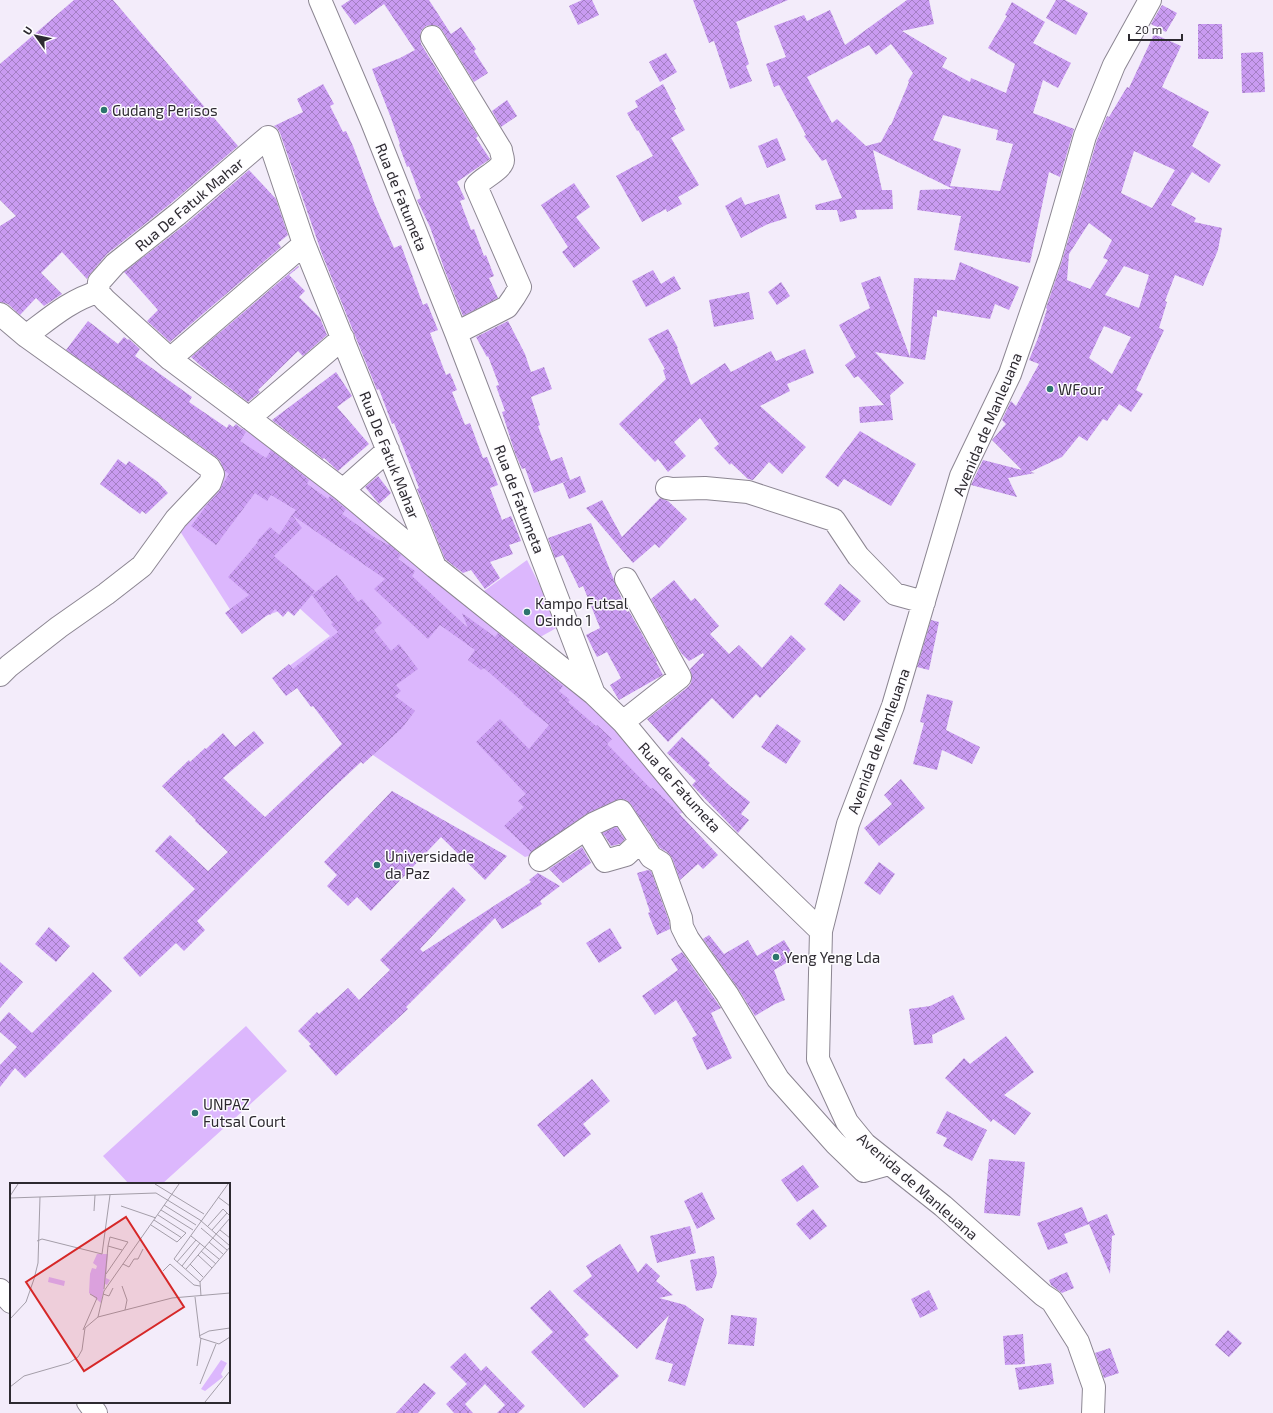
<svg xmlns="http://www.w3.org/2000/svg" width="1273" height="1413" viewBox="0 0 1273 1413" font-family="'Exo 2',sans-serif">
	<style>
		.garden { fill: #dcb7fd }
		.building { fill: url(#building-cross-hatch); fill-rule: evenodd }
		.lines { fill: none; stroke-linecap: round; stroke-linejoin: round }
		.minor-casing { stroke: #8c8692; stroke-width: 24 }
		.minor { stroke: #fff; stroke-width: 22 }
		.poi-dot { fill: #2c746c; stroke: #fdfcff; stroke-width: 1.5 }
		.labels { text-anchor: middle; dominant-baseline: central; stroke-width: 3; stroke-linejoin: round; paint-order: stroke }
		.poi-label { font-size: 15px; fill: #2d2a30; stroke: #fdfcff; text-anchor: start }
		.street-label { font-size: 15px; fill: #2d2a30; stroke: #fdfcff }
		.inset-road { fill: none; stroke: #a49ea9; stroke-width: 1 }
		.view { fill: #d62828; fill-opacity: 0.15; stroke: #d62828; stroke-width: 2 }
		.inset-edge { fill: none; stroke: #2d2a30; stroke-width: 2 }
	</style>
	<defs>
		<pattern id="building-cross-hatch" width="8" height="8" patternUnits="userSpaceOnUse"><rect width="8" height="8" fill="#c99bf1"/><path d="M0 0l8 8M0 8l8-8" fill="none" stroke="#a47fc4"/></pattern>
	</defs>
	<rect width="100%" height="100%" fill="#f3ecfa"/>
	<path class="garden" d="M249,418L594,694L695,809L644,825L525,857L337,731L285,669L330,636L296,605L240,625L178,528L214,475Z
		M527,560L560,626L533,641L486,597L484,591Z
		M246,1026L287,1071L162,1184H129L103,1156Z"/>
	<path class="building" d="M74,0H113L238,146L170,204L107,254L90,274L87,279L62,252L41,273L62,294L44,306L36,298L20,315L8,304L0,302V226L16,216L0,200V64Z
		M350,0H429L451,34L461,27L476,49L474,51L488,73L474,82L442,30L438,26L431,25L426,26L421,31L420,37L421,44L478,136L476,138L490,159L457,182L465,199L460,201L471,230L474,229L484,256L486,255L494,276L489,278L498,298L463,316L445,271L430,227L417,200L421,198L409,166L407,167L399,145L400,144L391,118L372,69L400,58L415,50L384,4L355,25L341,6Z
		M582,0H592L599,15L578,25L569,6Z
		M693,0H788L736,22L740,32L739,33L749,64L746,66L752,81L730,89L714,41L709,43Z
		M907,0H929L934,24L902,31L947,58L942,67L970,82L971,78L1006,93L1015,64L988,48L1007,16L1005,15L1012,2L1045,22L1033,43L1071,63L1058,88L1043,80L1033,113L1074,129L1060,177L1049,172L1030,263L954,250L961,216L917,210L920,190L953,189L873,150L882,190H892L893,209L855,210L857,218L840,222L837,210H816L815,205L842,198L826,159L822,161L804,136L806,135L779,85L774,87L766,64L786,57L774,26L804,15L807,21L830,10L845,45ZM891,44L913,73L908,81L909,82L891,125H890L881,142L866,146L837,119L832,123L807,77L869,45L876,55ZM943,115L998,130L996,140L1013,144L1000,191L950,186L961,149L933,140Z
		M1056,0H1065L1088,13L1076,35L1046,18Z
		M1162,5L1177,13L1166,32L1151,24Z
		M1198,24H1222L1223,59H1198Z
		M1154,34L1181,46L1162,87L1209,112L1192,146L1221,165L1209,183L1192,172L1171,205L1196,218L1194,222L1222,228L1218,250L1203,286L1175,275L1165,301L1167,302L1159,328L1164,330L1136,390L1143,394L1131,412L1119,404L1107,421L1103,419L1087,441L1079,436L1062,457L1030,472L1035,473L1008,478L1017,497L971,485L983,460L1022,470L992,440L1006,424L1002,420L1011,401L1016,406L1039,364L1029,360L1038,338L1047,309L1046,308L1062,261L1097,140L1107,116L1109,117L1127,87L1129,88ZM1134,151L1175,170L1152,208L1121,193ZM1089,223L1112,240L1103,258L1108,260L1090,289L1067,280L1069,254ZM1124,266L1149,275L1139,308L1105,295ZM1104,326L1131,337L1112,374L1089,358Z
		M1263,52L1265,92L1242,93L1241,53Z
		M666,53L677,72L660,82L649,62Z
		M323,84L334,104L330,106L343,132L346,131L353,146L375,205L394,248L401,245L423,305L427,303L438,330L430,333L446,375L450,373L457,390L452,392L465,425L470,423L483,458L487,457L498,485L490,488L502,520L511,516L521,541L509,545L513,554L490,562L500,578L485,589L471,570L463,573L445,559L417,489L419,488L394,423L392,424L379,389L377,390L322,254L280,133L277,128L274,126L303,112L297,99Z
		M663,84L676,109L674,110L685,130L671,138L699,185L678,197L682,204L667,212L666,209L642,222L616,176L653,156L638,130L637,131L627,113L638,107L635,101Z
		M507,100L517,116L501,127L492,111Z
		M777,138L786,160L767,168L758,146Z
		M249,170L276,199L288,235L278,243L281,247L170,342L147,321L158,310L124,272L186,224Z
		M574,183L590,207L576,217L600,248L574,268L562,252L568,247L541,205Z
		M779,194L787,218L768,224L741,238L725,206L741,197L745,205Z
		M960,262L1019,287L1009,310L995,304L990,319L937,310V317L933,316L925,360L875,352L904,383L890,395L893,420L860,423L859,407L884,405L858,376L854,378L845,365L856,357L839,325L870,308L861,283L880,276L910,357L914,278L955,280Z
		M298,266L299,267L289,275L305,291L299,297L320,318L327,335L303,356L298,351L258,390L260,392L248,402L201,366L191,357Z
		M653,270L661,284L674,276L681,289L646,307L632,281Z
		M781,282L790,296L777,305L768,292Z
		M749,292L754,319L714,327L709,300Z
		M88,321L118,344L124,337L128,340L129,339L140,349L135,356L192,397L189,402L227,428L229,424L233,427L236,424L246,432L240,441L266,458L271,450L309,480L307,484L328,499L330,496L335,500L346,509L342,514L374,537L388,545L389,544L401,555L398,559L415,571L412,576L468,628L462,613L495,637L498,633L563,686L559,691L570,700L568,702L596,726L597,725L612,739L607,744L651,789L653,788L670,804L718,855L703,869L698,864L680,880L672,858L667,852L660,848L631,804L627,800L621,799L616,800L586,814L531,852L504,826L524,807L518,801L526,794L476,742L500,719L529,749L549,725L523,704L524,703L484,668L481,670L468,660L475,650L440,625L428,639L374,589L385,579L292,515L296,510L271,495L267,501L255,493L216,545L191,526L207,505L219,492L224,482L229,474L225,471L220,461L216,457L66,350Z
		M508,321L525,354L531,372L544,367L552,389L531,397L540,425L538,426L551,461L562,457L570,480L534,493L525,468L522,469L515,453L502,412L505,411L496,386L499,385L488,356L487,357L476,337Z
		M668,329L678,348H677L691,385L725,363L731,372L771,351L776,361L805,349L814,373L787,384L790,391L760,406L806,447L782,474L769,462L753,480L748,479L731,463L730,465L714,448L719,444L700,418L674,442L686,456L668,472L658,459L655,462L619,424L666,379L663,370L665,369L648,339Z
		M336,372L352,396L337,407L369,444L338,471L324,458L323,459L272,420Z
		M860,431L916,464L891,506L844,479L838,487L825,477Z
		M118,459L126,465L129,461L158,482L168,493L146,514L142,511L140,514L100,484Z
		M378,476L391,493L379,504L365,487Z
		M580,476L586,492L569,499L563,483Z
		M660,498L668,501L687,519L659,548L655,544L633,563L586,508L602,500L622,537Z
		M292,515L302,528L274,556L315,591L294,616L288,611L283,617L275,609L270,615L269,614L242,634L225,613L249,595L228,577L258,542L257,541L270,527L279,535Z
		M591,523L627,612L629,611L657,661L656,662L663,675L619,700L610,685L621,678L607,652L597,657L586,635L600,628L583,586L579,588L563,555L555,558L548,538Z
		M337,575L358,602L362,599L382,623L374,630L391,651L399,644L418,669L396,685L401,691L395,696L415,711L402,728L363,764L361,762L330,791L197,921L205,930L184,951L176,943L140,977L123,958L195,889L155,851L170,835L208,871L228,852L195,821L196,820L162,786L189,760L190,762L205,748L206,749L223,733L235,747L254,731L264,743L223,778L265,817L342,744L313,706L311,707L297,688L286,696L272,678L289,664L293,669L338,632L331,624L333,623L312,595Z
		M674,580L691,601L695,598L719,626L710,634L729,654L739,645L762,668L791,635L806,649L760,698L756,694L733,719L712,698L668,742L647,719L688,687L691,683L692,677L690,669L704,655L703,653L689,661L681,653L651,599Z
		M840,584L861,601L844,621L824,604Z
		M931,620L939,622L929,670L917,667Z
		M927,694L953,701L946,730L980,747L972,764L942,750L937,770L913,764L924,723L920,722Z
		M777,724L801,741L786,764L761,747Z
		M682,737L710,763L708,765L730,786L750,802L741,814L749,820L738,833L692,785L696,781L667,753Z
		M901,779L925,808L879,846L864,828L892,804L884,795Z
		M392,791L507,856L485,880L441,837L371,911L357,897L348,906L327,886L337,875L324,862Z
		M616,827L625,839L620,844L611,846L603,833Z
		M582,847L591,863L563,883L549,869Z
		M879,862L895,874L880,895L864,883Z
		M648,870L651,871L669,921L670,929L657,935L648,913L650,912L637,873Z
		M538,873L560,886L540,901L542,904L502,929L495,918L406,1007L408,1009L336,1076L309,1046L311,1044L298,1031L317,1012L319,1014L348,988L359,1000L390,970L380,960L453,887L466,900L420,949L423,952L531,882L529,880Z
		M49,927L70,946L56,962L35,944Z
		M610,928L622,948L599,963L586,943Z
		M709,935L724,954L748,940L757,956L784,940L795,958L774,970L785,1000L775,1004L755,1016L737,987L703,939Z
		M682,952L721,1008L711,1013L732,1058L707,1070L692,1038L697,1035L676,1000L655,1015L642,996L678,970L671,959Z
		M0,962L23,982L0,1008Z
		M93,972L112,991L25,1078L15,1068L0,1087V1065L17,1047L0,1032V1022L9,1012L32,1033Z
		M953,995L965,1019L932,1035L933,1043L914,1045L909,1009L930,1006Z
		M1006,1036L1034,1072L1004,1095L1031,1113L1015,1135L993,1119L991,1122L945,1078L964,1058L970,1064Z
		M592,1079L610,1101L583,1124L591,1134L564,1157L537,1125Z
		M947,1111L987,1130L972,1161L943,1146L947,1138L936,1133Z
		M989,1159L1025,1162L1020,1216L984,1213Z
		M803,1165L819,1187L797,1202L781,1180Z
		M702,1192L715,1219L697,1229L684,1201Z
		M1082,1207L1088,1222L1107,1214L1115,1235L1112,1236L1110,1274L1089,1224L1064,1234L1068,1243L1048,1250L1037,1223Z
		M813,1209L827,1226L810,1240L796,1224Z
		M690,1226L696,1253L657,1263L650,1236Z
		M620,1244L638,1273L646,1263L660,1276L656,1281L673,1295L659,1298L685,1305L704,1319L685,1386L668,1381L673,1364L655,1359L669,1315L637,1349L573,1291L592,1276L586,1266Z
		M714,1256L717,1273L712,1288L696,1291L690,1260Z
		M1067,1272L1074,1288L1062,1293L1051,1285L1049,1280Z
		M550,1290L589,1335L584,1339L619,1376L584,1408L531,1352L553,1332L530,1308Z
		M929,1290L938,1309L920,1318L911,1299Z
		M731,1315L757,1318L754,1346L728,1344Z
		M1228,1330L1242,1343L1229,1357L1215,1345Z
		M1023,1334L1025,1364L1005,1365L1003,1336Z
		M1110,1348L1119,1373L1104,1378L1095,1353Z
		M465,1353L481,1371L486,1366L525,1406L518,1413H497L505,1405L485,1384L465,1404L473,1413H454L446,1404L467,1384L450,1367Z
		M1051,1363L1054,1384L1019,1390L1015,1368Z
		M424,1383L436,1393L418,1413H396Z"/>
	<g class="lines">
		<defs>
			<path id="minor" d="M320,0L372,122L456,333L594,694L623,722L695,809L821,931
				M432,37L501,150C501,153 503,157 503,160C503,169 482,178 476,186L520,287L514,297L507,307L456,333
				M0,314L26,336L209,467L213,474L210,483L176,519L142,566L106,594L59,627L9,666L0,675
				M26,336C49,319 70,300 98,292
				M170,359L304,244
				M249,418L343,338
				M667,488L672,489L705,488L748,492L834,520L858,556L895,594L924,602
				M343,490L388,450
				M435,567L304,244L268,137L178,214L115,264L99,282L98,292L105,300L170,359L249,418L343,490L435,567L594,694
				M623,722L680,677L626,579
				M586,829L605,861L626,855L641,841
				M540,860L593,824L621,811L651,857L661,863L681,918L682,927L688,939L727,994L778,1079L835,1143L864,1171L889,1164
				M0,1290L11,1302
				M88,1402L96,1413
				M1093,1413L1094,1387L1078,1342L1052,1301L1043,1295L943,1206L865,1144L847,1122L818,1059L821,931L848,824L893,706L961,476L1010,374L1050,258L1085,136L1114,65L1150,0"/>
		</defs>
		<use href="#minor" class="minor-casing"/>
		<use href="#minor" class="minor"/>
	</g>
	<g class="poi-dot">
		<circle cx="104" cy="110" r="4"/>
		<circle cx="1050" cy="389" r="4"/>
		<circle cx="527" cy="612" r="4"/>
		<circle cx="377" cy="865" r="4"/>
		<circle cx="776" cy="957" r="4"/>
		<circle cx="195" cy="1113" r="4"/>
	</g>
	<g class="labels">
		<g class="poi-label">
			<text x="112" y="110">Gudang Perisos</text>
			<text x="1058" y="389">WFour</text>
			<text x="535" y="603">Kampo Futsal<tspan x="535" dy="17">Osindo 1</tspan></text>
			<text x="385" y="856">Universidade<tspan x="385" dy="17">da Paz</tspan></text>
			<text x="784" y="957">Yeng Yeng Lda</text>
			<text x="203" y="1104">UNPAZ<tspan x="203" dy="17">Futsal Court</tspan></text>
		</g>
		<g class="street-label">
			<text transform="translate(402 197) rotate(68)">Rua de Fatumeta</text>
			<text transform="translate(189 204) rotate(-40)">Rua De Fatuk Mahar</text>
			<text transform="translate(987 424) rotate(-67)">Avenida de Manleuana</text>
			<text transform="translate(390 455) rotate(68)">Rua De Fatuk Mahar</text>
			<text transform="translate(520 499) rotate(69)">Rua de Fatumeta</text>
			<text transform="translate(878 741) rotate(-70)">Avenida de Manleuana</text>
			<text transform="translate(680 787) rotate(48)">Rua de Fatumeta</text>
			<text transform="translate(918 1186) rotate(41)">Avenida de Manleuana</text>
		</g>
	</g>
	<g transform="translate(10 1183)">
		<rect width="220" height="220" fill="#f3ecfa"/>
		<path d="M211,177L217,180L211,191L213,194L195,208L191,206Z" fill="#dcb7fd"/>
		<path d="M87,71H98L96,95L100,97L97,102L95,101L91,120L79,110L80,91L82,85L86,86L87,83L83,80ZM39,94L55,98L54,103L38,99Z" fill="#dcb7fd"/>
		<path class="inset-road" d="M145,1L194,31M0,13L8,1M208,14L220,23M0,15L146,10L190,37L220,63M154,22L186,42M111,23L146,35M151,27L183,47M84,28L85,12M148,32L176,50M144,37L172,55M141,42L167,59L176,50M198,43L213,26L220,33M191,45L217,67M202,47L217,30M210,47L220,55M181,53L209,76M27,58L32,56L92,71L100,12M199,59L213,71M98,63L112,67M191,68L206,81M188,72L202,85M167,79L186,57M113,81L119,84L124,76H128L133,66M180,81L193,94M172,83L190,60M176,86L220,35M153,88L160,81L184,102L190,103M190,99L220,64M112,103L117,117L115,127M94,106L98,63L100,54L118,59L96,91M93,111L99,113L103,105M191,113L190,99L164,76L218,1M185,114L190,155L209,161L220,154M88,134L94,108L169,1M0,136L16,119L24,96L28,80L30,14M73,147L87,115L80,111M189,153L199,148L220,145M187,183L191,155M190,201L206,161M0,204L14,193L59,180L68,174L72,167L75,145L88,134L162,115L220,110M195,219L220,188"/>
		<path class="view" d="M116,34L174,124L74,188L16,99Z"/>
		<rect width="220" height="220" class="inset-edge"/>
	</g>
	<g transform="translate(36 36) rotate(303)" stroke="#fdfcff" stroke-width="3" paint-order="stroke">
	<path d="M0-3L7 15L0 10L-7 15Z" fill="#2d2a30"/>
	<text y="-6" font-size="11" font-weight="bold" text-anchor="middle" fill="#2d2a30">U</text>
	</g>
	<path d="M1129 34v6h53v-6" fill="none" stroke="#2d2a30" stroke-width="2"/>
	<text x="1135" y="34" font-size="12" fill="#2d2a30" stroke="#fdfcff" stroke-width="3" paint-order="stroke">20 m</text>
</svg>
